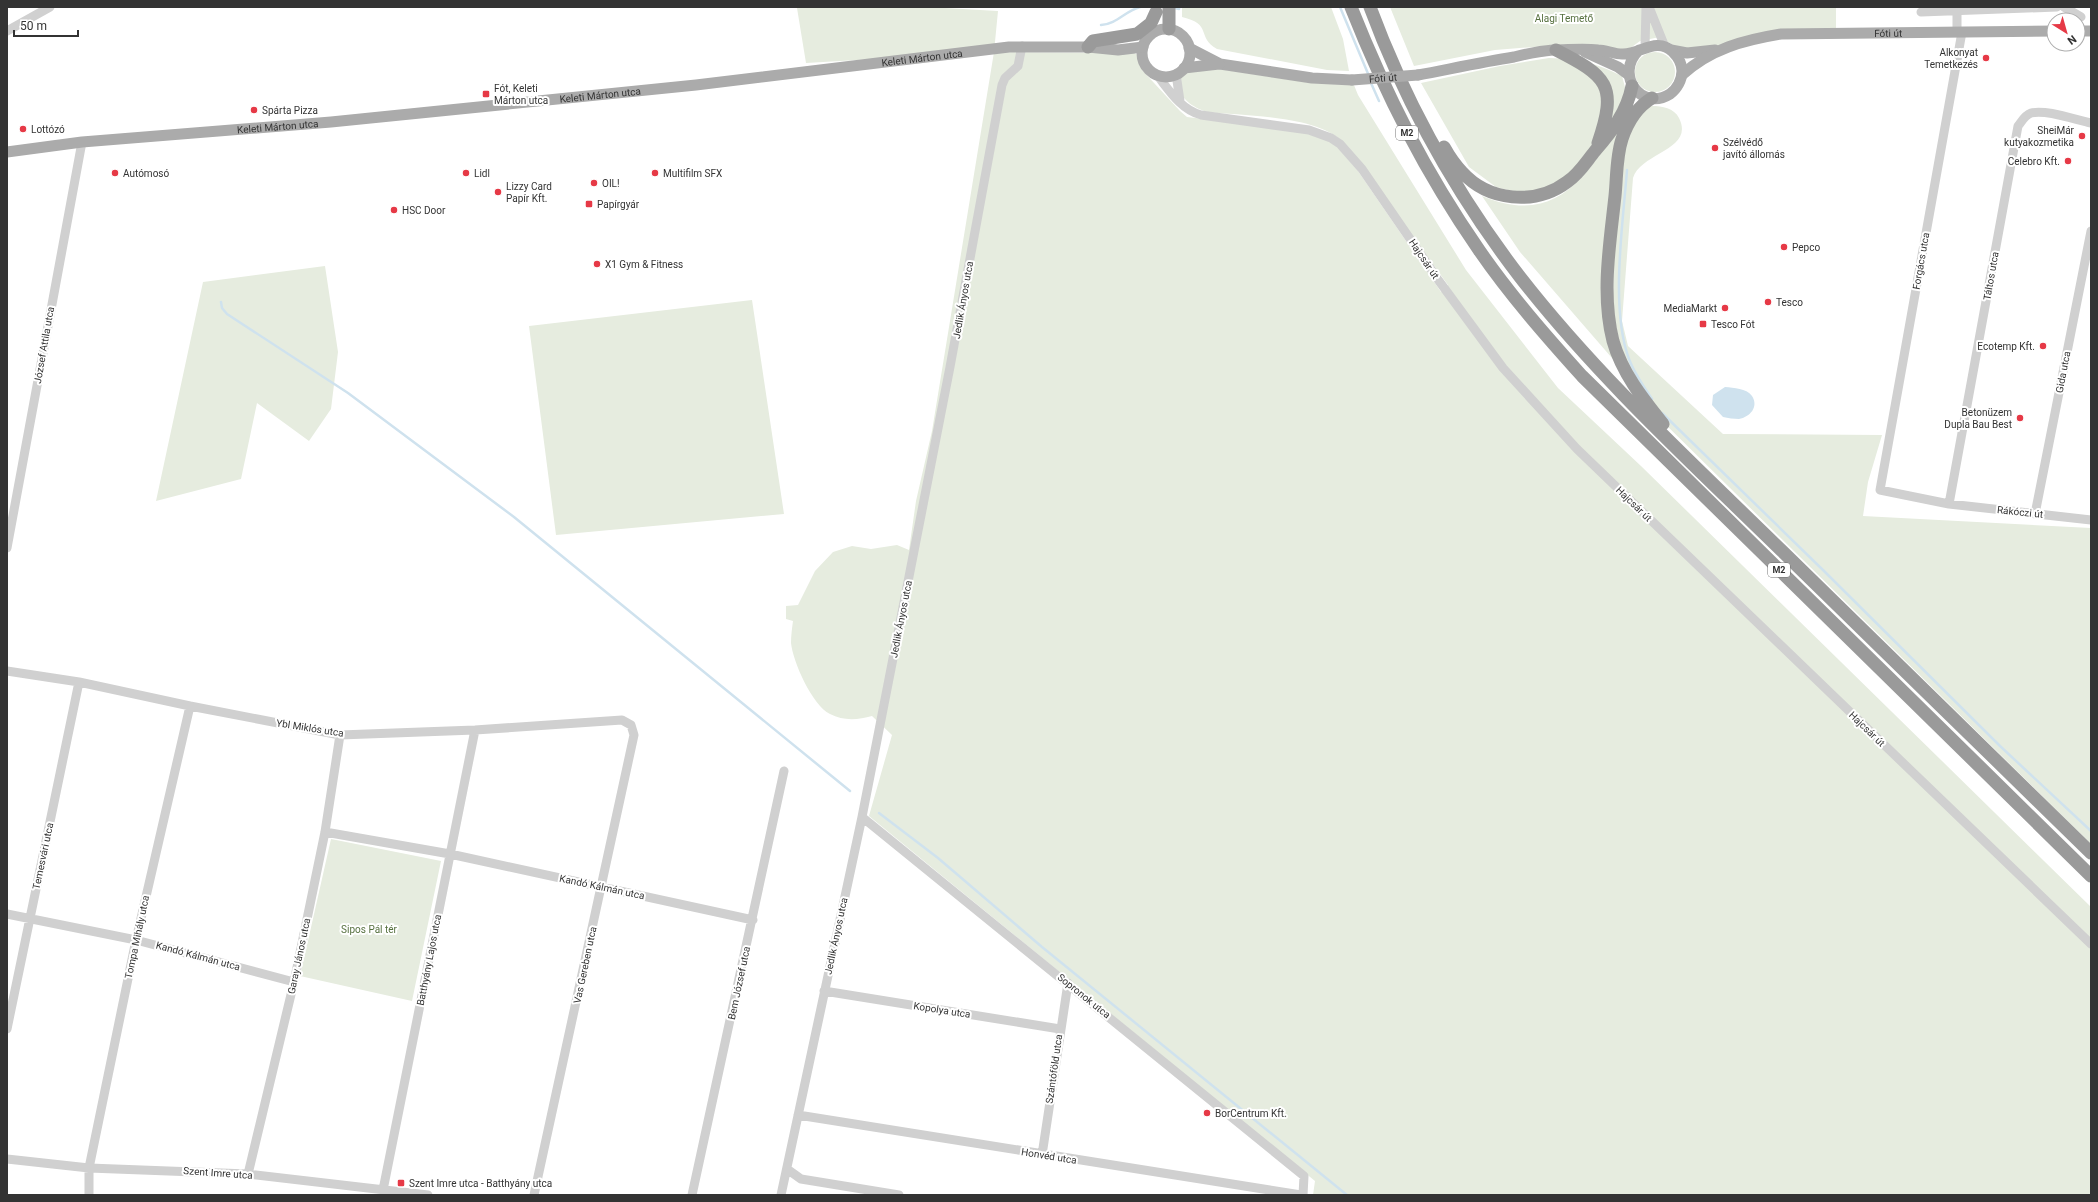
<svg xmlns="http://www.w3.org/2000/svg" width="2098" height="1202" viewBox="0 0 2098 1202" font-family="Roboto,sans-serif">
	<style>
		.green { fill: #e6ecdf }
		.water { fill: #cfe2ee }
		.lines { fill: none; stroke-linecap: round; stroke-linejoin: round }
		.stream { stroke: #cfe2ee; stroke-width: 2.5 }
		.minor { stroke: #d0d0d0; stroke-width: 9 }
		.major { stroke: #ababab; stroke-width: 11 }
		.highway { stroke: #9a9a9a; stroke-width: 13 }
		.major-bridge { stroke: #ababab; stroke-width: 11 }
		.poi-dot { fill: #e63946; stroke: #fff; stroke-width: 1.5 }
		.labels { text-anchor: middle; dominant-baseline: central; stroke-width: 4; stroke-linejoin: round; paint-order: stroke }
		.shield { fill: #fff; stroke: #707070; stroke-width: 1 }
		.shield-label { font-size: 9px; font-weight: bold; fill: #333 }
		.park-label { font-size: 10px; fill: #56703f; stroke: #fff }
		.street-label { font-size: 10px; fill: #333; stroke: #fff }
		.poi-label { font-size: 10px; fill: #333; stroke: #fff; text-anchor: start }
	</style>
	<rect width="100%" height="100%" fill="#fff"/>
	<path class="green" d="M799,7H927L998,11L994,52L1134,53L1142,57V70L1180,111L1187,117L1302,131L1334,143L1358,171L1441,292L1448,285L1343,142C1316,115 1245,116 1207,112C1189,106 1173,94 1182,74L1192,69L1205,67L1311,83L1354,85L1358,95L1466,270L1558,388L1641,466L2091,907V1195H1313L1315,1181L869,816L892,735L872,716C858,720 843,721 830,714C812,705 793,662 791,643C791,636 792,628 793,621L786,619V606L798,605L815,571L833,552L852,546L871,549L897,545L909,550L916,501L932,431L994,52L806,63L797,8Z
		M1182,7H1331L1343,39L1349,71L1327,70L1217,49C1196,37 1213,24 1182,17Z
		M1390,7H1836V31L1683,51L1660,37L1640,41L1625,52L1547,46L1495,50L1414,66Z
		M1635 72a20 20 0 1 1 40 0a20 20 0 1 1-40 0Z
		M1549,58C1580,59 1595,63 1622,76L1626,91L1623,103L1579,167L1549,188L1520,193L1496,187L1469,167L1421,83L1500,66Z
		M1652,106C1662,106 1674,108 1679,118C1695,150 1641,152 1633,178L1622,321L1628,346L1723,434L1882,435L1868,482L1863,516L2091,528V844L1657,416C1642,390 1624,365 1618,335C1609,299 1615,250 1618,213C1620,187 1620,160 1628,135C1631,124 1641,108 1652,106Z
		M1624,119L1605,248L1618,365L1520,252L1482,196C1558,228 1587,174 1624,119Z
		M325,266L338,352L331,409L309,441L257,403L241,479L156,501L203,282Z
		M752,300L784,514L556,535L529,326Z
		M331,839L441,861L412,1001L300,976Z"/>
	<path class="water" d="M1725,387C1734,388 1746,388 1752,396C1759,407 1750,417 1739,419C1734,419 1728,418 1723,417L1712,405L1713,395Z"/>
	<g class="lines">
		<path class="stream" d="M1340,7L1369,76
			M1175,8L1179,9V7
			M1101,25C1117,24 1125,11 1140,7
			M1371,83L1379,101
			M1627,170C1623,224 1610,308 1629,359C1634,373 1644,387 1652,399
			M221,302L222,308L227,314L348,393L514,517L850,791
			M1662,413L1824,571L2000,746L2091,831
			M879,813L938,858L1042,947L1347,1195"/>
		<path class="minor" d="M1649,7L1665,47
			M2064,7L2081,17
			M1921,12L2057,7
			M7,31L50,7
			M1957,32V11
			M1962,32L1880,490L1949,504L2091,520
			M1645,47L1646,7
			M1176,74L1180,101
			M1157,75C1169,90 1181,110 1201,115L1309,130L1331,138L1340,144L1362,169L1439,281L1503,368L1577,449L2091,944
			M1949,504L2018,126C2022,121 2025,115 2031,113C2046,109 2076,120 2091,123
			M2035,514L2091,231
			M7,548L82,142
			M7,671L79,682L190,706L340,735L475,730L622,720L631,725L634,735L534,1195
			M862,817L1304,1176L1303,1195
			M325,832L450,854L753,920
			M7,914L136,940L294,982
			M824,991L1060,1029
			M7,1029L79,682
			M798,1115L1301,1195
			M1042,1155L1068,983
			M7,1159L89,1168L248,1174L428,1195
			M787,1169L801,1179L899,1195
			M248,1174L294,982L325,832L340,735
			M383,1190L475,730
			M89,1195V1168L136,940L190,706
			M692,1195L784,771
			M781,1195L862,817L950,367L1002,85L1005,78L1018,66L1022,46"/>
		<g class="major">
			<circle cx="1166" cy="53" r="24"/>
			<path d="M2078,31H2091"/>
			<path d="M1189,48L1220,64L1312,78L1352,80"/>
			<path d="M1671,50L1687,53L1715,50"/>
			<path d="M1585,52L1618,67L1629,75"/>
			<path d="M1184,68L1219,64"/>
			<path d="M1418,75C1450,69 1482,62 1514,57C1526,54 1540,51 1553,50C1568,50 1583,48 1598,50C1606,50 1614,54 1622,54C1640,55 1656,36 1673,52C1678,57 1682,64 1682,71C1682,80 1677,89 1670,94C1641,112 1614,74 1639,50"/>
			<path id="s1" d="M1682,75C1710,49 1744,40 1781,34L2054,31"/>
			<path id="s2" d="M7,152L82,142L331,122L696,85L1009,47H1088L1118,50L1143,47"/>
		</g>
		<path class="highway" d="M1169,7V29
			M1351,7C1386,95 1425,172 1479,250C1510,295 1546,336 1582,376L2091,876
			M1370,7C1406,104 1457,195 1520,277C1597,376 1691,462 1781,550C1884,651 1988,752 2091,853
			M1088,47L1093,41L1137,34L1151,23L1156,12
			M1556,50C1607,76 1618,85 1598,143
			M1652,98C1637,107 1628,121 1622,139C1616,157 1617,177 1615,196C1610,243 1601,294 1613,341C1622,373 1643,399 1663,424
			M1444,147C1449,156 1455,165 1462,172C1488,201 1535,206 1567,182C1579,174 1586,162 1595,151C1612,131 1627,112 1632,86"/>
		<path class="major-bridge" id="s3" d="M1352,80L1418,75"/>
	</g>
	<g class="poi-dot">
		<circle cx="1986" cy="58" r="4"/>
		<rect x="482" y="90" width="8" height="8" rx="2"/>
		<circle cx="254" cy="110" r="4"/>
		<circle cx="23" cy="129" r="4"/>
		<circle cx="2082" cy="136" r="4"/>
		<circle cx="1715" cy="148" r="4"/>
		<circle cx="2068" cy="161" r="4"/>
		<circle cx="115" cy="173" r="4"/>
		<circle cx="466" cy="173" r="4"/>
		<circle cx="655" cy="173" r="4"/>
		<circle cx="594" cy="183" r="4"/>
		<circle cx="498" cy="192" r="4"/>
		<rect x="585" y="200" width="8" height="8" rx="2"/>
		<circle cx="394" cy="210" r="4"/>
		<circle cx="1784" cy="247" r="4"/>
		<circle cx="597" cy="264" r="4"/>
		<circle cx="1768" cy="302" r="4"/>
		<circle cx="1725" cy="308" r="4"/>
		<rect x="1699" y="320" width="8" height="8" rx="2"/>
		<circle cx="2043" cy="346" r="4"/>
		<circle cx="2020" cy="418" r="4"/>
		<circle cx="1207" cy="1113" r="4"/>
		<rect x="397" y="1179" width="8" height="8" rx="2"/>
	</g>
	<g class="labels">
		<g class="shield">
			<rect x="1396" y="126" width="22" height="14" rx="3"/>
			<rect x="1768" y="563" width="22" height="14" rx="3"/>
		</g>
		<g class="shield-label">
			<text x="1407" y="133">M2</text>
			<text x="1779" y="570">M2</text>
		</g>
		<g class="park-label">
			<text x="1564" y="18">Alagi Temető</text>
			<text x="369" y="929">Sipos Pál tér</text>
		</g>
		<g class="street-label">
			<text stroke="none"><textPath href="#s1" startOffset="216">Fóti út</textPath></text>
			<text stroke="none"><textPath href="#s2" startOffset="920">Keleti Márton utca</textPath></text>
			<text stroke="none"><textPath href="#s3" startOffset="31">Fóti út</textPath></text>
			<text stroke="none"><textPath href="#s2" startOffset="596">Keleti Márton utca</textPath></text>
			<text stroke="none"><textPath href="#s2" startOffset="272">Keleti Márton utca</textPath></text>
			<text transform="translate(1424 259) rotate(56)">Hajcsár út</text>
			<text transform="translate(1921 261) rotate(-80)">Forgács utca</text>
			<text transform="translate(1991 276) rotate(-80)">Táltos utca</text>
			<text transform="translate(963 300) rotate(-80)">Jedlik Ányos utca</text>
			<text transform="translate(44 345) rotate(-80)">József Attila utca</text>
			<text transform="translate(2063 372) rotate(-79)">Gida utca</text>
			<text transform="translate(1634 504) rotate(44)">Hajcsár út</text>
			<text transform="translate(2020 512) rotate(6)">Rákóczi út</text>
			<text transform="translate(901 619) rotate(-79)">Jedlik Ányos utca</text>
			<text transform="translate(310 728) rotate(9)">Ybl Miklós utca</text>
			<text transform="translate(1867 729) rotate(44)">Hajcsár út</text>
			<text transform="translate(43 856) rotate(-78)">Temesvári utca</text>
			<text transform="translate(602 887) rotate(12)">Kandó Kálmán utca</text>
			<text transform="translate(836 936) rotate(-78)">Jedlik Ányos utca</text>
			<text transform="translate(137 937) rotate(-78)">Tompa Mihály utca</text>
			<text transform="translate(198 956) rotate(15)">Kandó Kálmán utca</text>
			<text transform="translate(299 956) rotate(-78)">Garay János utca</text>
			<text transform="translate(429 960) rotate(-79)">Batthyány Lajos utca</text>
			<text transform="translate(585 965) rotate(-78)">Vas Gereben utca</text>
			<text transform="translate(739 983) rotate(-78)">Bem József utca</text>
			<text transform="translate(1084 996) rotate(39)">Sopronok utca</text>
			<text transform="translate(942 1010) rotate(9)">Kopolya utca</text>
			<text transform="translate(1054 1069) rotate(-82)">Szántóföld utca</text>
			<text transform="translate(1049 1156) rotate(9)">Honvéd utca</text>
			<text transform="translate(218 1173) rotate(4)">Szent Imre utca</text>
		</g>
		<g class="poi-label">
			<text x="1978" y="52" text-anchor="end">Alkonyat<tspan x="1978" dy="12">Temetkezés</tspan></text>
			<text x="494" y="88">Fót, Keleti<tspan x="494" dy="12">Márton utca</tspan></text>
			<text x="262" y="110">Spárta Pizza</text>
			<text x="31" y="129">Lottózó</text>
			<text x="2074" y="130" text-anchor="end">SheiMár<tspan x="2074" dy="12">kutyakozmetika</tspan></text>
			<text x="1723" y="142">Szélvédő<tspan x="1723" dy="12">javító állomás</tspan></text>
			<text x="2060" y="161" text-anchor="end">Celebro Kft.</text>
			<text x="123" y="173">Autómosó</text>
			<text x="474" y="173">Lidl</text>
			<text x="663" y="173">Multifilm SFX</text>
			<text x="602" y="183">OIL!</text>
			<text x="506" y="186">Lizzy Card<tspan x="506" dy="12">Papír Kft.</tspan></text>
			<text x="597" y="204">Papírgyár</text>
			<text x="402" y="210">HSC Door</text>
			<text x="1792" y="247">Pepco</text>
			<text x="605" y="264">X1 Gym &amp; Fitness</text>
			<text x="1776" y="302">Tesco</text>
			<text x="1717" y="308" text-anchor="end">MediaMarkt</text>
			<text x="1711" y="324">Tesco Fót</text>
			<text x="2035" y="346" text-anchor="end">Ecotemp Kft.</text>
			<text x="2012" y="412" text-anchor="end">Betonüzem<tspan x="2012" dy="12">Dupla Bau Best</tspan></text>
			<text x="1215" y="1113">BorCentrum Kft.</text>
			<text x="409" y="1183">Szent Imre utca - Batthyány utca</text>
		</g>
	</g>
	<rect width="2098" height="1202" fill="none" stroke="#333333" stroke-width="16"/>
	<g transform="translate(2066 32) rotate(143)"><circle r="19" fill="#ffffff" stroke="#adadad"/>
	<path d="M0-3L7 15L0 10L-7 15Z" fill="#e63946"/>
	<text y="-6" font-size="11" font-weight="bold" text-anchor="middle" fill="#333333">N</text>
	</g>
	<path d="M14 30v6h64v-6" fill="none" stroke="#333333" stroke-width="2"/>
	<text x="20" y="30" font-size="12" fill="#333333" stroke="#ffffff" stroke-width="3" paint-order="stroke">50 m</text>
</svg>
